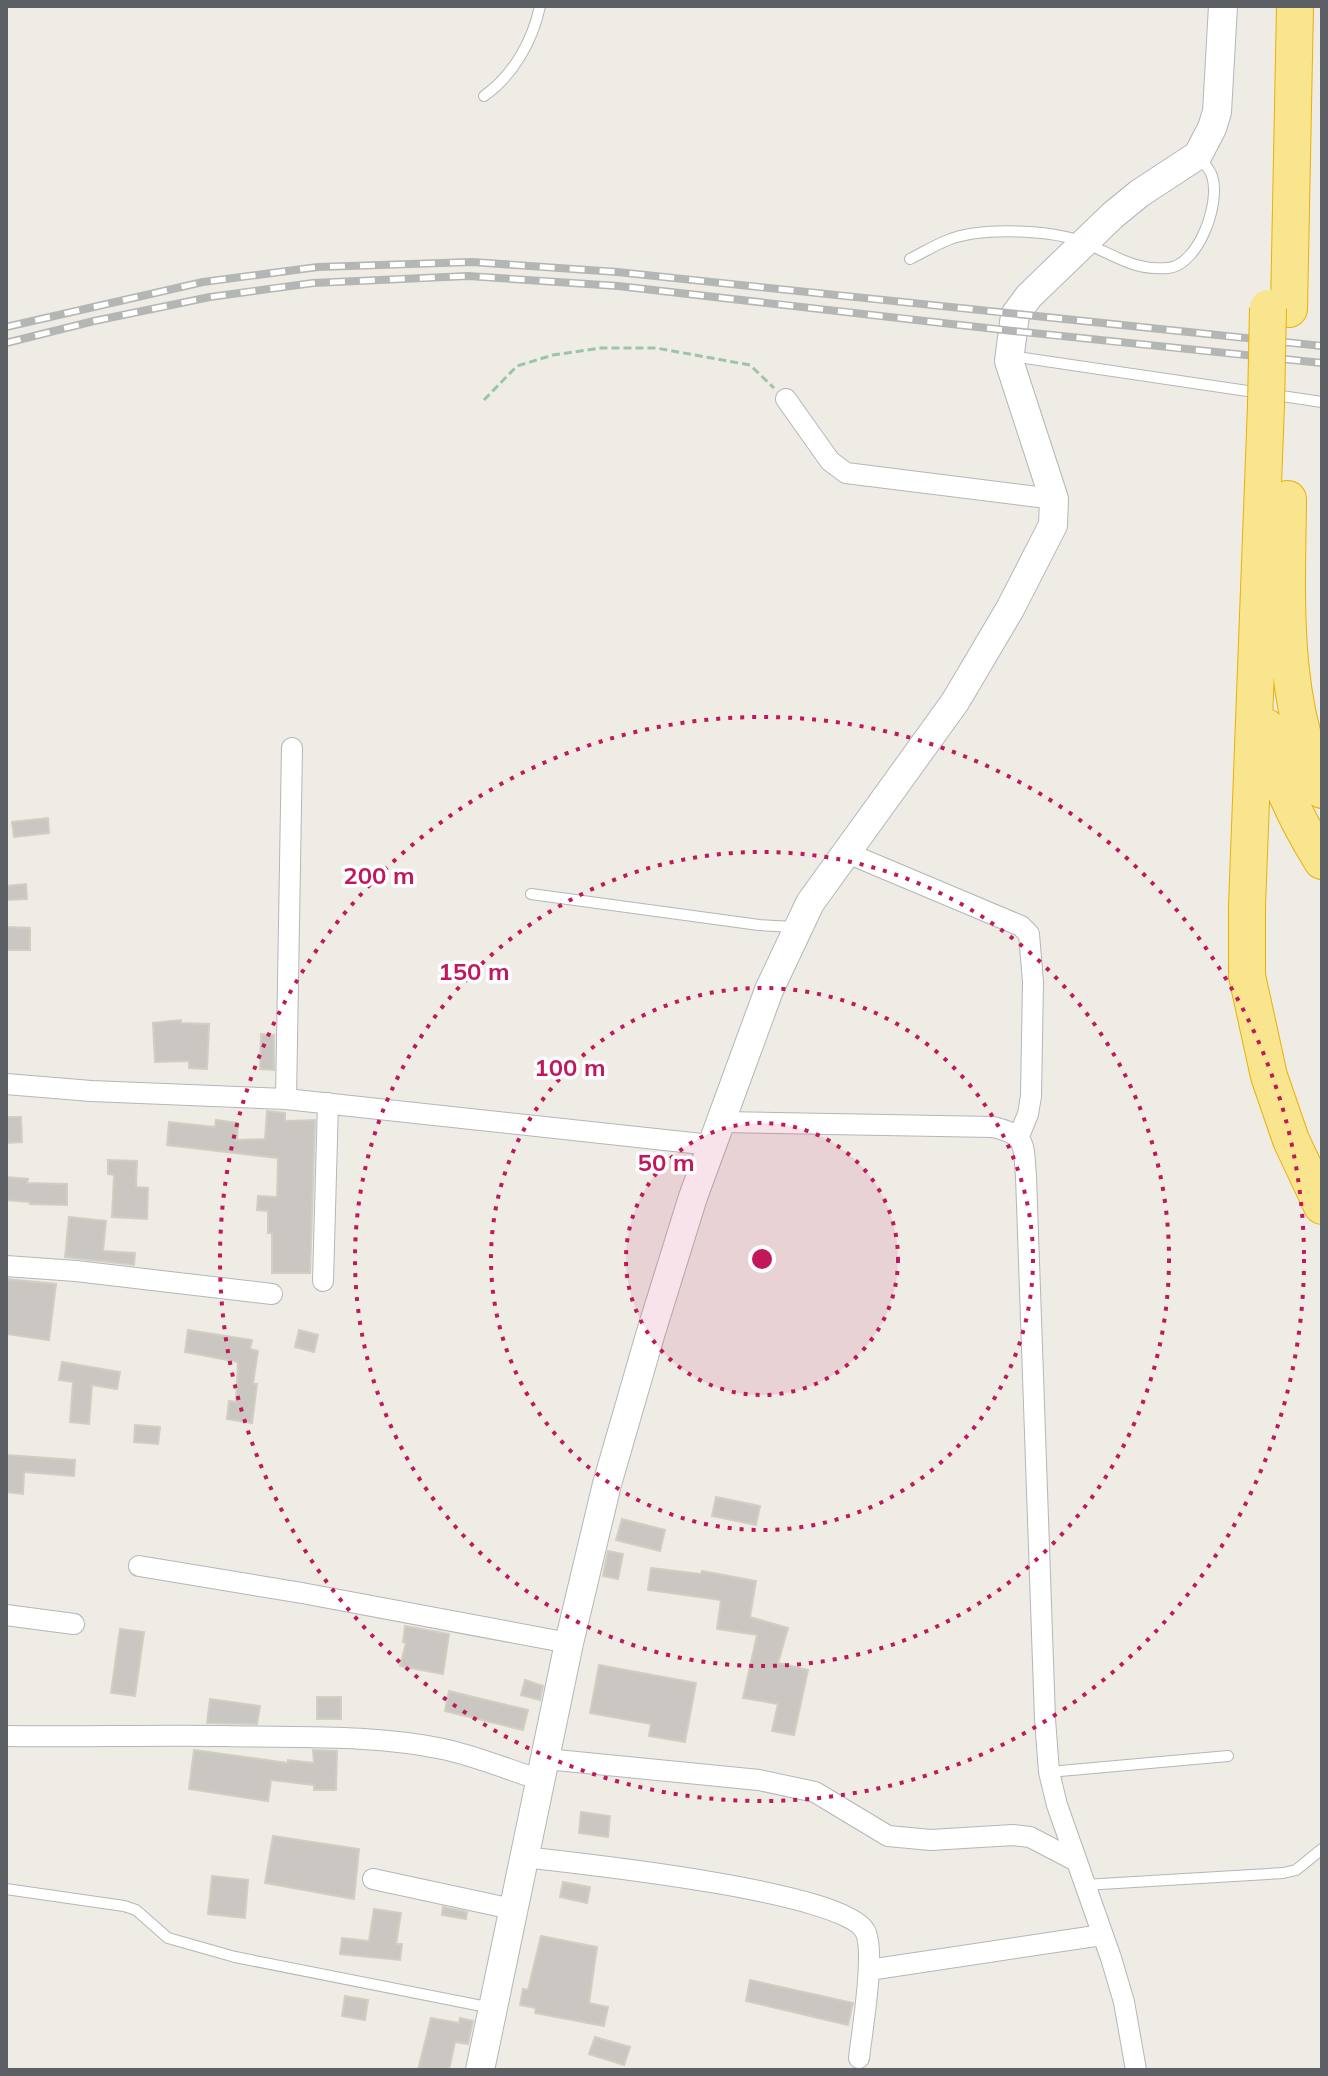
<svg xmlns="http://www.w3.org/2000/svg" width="1328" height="2076" viewBox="0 0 1328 2076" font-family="Mulish,sans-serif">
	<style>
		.building { fill: #cac6c1; stroke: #d2cec2; stroke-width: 2 }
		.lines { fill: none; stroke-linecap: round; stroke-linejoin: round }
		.lane-casing { stroke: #b4b6ba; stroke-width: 12 }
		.street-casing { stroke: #b4b6ba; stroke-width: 22 }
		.secondary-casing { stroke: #b3b6bb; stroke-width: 30 }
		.highway-casing { stroke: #ebb006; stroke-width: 38 }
		.path { stroke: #9ac5a9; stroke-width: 3; stroke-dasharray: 8 4; stroke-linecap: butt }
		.lane { stroke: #fff; stroke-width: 10 }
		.street { stroke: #fff; stroke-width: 20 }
		.secondary { stroke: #fff; stroke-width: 28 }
		.highway { stroke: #fae58f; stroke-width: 36 }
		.rail-casing { stroke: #b4b5b5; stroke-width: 8 }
		.rail { stroke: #fff; stroke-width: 5; stroke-dasharray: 15; stroke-linecap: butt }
		.highway-bridge-casing { stroke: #ebb006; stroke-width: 38; stroke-linecap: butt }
		.highway-bridge { stroke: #fae58f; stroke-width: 36 }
		.ring { fill: none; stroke: #c2185b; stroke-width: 4; stroke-dasharray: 4 8 }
		.centre { fill: #c2185b; stroke: #fff; stroke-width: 4 }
		.ring-label { font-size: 24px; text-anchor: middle; font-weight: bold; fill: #c2185b; stroke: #fff; stroke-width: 7; stroke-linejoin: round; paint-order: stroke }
	</style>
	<rect width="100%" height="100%" fill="#eeece4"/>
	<path class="building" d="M48,818L49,833L14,837L12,822Z
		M26,884L27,899L6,900V886Z
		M6,927L30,928V950H6Z
		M181,1020V1023L209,1024L207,1069L189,1068V1061L155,1062L153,1023Z
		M261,1034L274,1035V1070L260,1069Z
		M267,1111L285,1113V1121L315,1120L310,1273H272V1233H268V1211L257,1210L258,1196L277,1197L278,1158L167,1145L169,1122L215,1127L216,1120L238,1123L237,1140L265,1139Z
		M6,1117H21L22,1142L6,1143Z
		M108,1160L137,1161L136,1187L148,1188L147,1219L112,1217L114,1175L108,1174Z
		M6,1177L28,1179L27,1183L67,1184V1205L30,1204V1202L6,1200Z
		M69,1217L106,1221L103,1251L135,1253L134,1265L65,1257Z
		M6,1279L56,1284L49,1340L6,1334Z
		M188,1330L252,1340L250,1349L258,1351L253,1384H257L252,1423L227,1419L229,1401L236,1402L238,1362L185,1352Z
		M299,1330L318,1335L314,1352L295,1347Z
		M62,1362L120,1372L117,1389L92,1385L89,1424L70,1422L73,1382L59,1380Z
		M135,1425L160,1427L158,1444L134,1442Z
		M7,1455L75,1460L74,1476L24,1472L23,1494L6,1492Z
		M716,1497L760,1506L756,1525L712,1516Z
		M622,1519L665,1530L660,1551L616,1540Z
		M608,1551L623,1554L618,1579L603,1576Z
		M651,1568L701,1574L702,1571L756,1581L750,1617L788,1628L778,1663L808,1670L794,1735L772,1731L778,1704L743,1698L757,1635L717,1629L721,1600L648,1590Z
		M405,1626L449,1634L443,1674L400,1666L406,1643L403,1642Z
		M120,1629L144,1632L135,1696L111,1693Z
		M599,1665L696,1683L685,1742L649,1736L651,1724L590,1713Z
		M525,1680L543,1686L540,1700L521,1695Z
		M449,1691L528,1710L523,1730L445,1711Z
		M317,1697H341V1719H317Z
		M210,1699L260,1706L257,1724L207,1723Z
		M194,1750L288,1763V1760L314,1763L313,1750L337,1751L336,1790H314V1785L271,1780L268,1801L189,1789Z
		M581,1812L610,1816L608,1837L579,1833Z
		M273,1836L359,1849L354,1899L265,1883Z
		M212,1876L248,1880L245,1918L208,1914Z
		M563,1882L590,1887L587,1903L560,1897Z
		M443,1907L467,1912L466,1919L442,1915Z
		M374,1909L401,1913L396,1944H402L400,1960L340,1954L342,1938L369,1941Z
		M541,1936L597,1947L589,2003L608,2007L604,2026L535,2013L536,2008L520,2005L523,1989L528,1990Z
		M750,1980L853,2003L848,2025L746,2001Z
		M345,1996L368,2000L365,2020L342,2016Z
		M431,2018L459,2023L460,2018L473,2021L468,2044L455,2042L449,2070H418Z
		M595,2037L630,2047L624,2065L589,2054Z"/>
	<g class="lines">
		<defs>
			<path id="lane" d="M484,96C513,76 533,40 540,6
				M910,259C922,253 935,245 948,240C981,227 1055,229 1087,244C1116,256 1135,271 1168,268C1199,265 1221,202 1212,176C1210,169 1203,162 1198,156
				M1011,356L1322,402
				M531,894L759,925L794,927
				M1049,1772L1228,1756
				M1084,1885L1283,1873L1296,1870L1322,1849
				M6,1889L124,1906L136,1910L168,1938L235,1957L492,2008"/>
			<path id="street" d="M786,399L830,461L846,473L1054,499
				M845,852L1021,926L1029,934L1033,982L1031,1096L1028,1114L1019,1136
				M6,1084L91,1091L286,1099L711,1145
				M286,1099L292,748
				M720,1122L993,1127C1028,1135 1023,1145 1026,1176L1045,1719L1049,1772L1057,1805L1111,1958L1124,2002L1136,2070
				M6,1266L76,1271L272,1294
				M323,1281L328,1103
				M139,1566L302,1593L569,1643
				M6,1615L74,1624
				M6,1736C79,1737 151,1735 225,1736C298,1738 370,1734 443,1749C476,1756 509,1770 541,1780
				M546,1759L759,1780L815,1792L888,1836L931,1840L1013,1835L1030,1837L1076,1861
				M524,1857C577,1863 844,1891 865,1931C876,1951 862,2031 859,2058
				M373,1879L512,1909
				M869,1970L1102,1935"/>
			<path id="secondary" d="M480,2070L569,1643L607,1484L651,1332L693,1197L769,990L810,903L955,702L1010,609L1053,525L1054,499L1009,361L1015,315L1029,296L1113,215L1140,193L1198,155L1212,128L1217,112L1223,6"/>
			<path id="highway" d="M1289,309L1295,6
				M1266,405L1247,906V976L1269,1076L1291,1140L1322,1206
				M1288,499C1287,598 1280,698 1322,790
				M1266,727C1275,776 1296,819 1322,861"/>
		</defs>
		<use href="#lane" class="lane-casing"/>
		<use href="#street" class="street-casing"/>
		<use href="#secondary" class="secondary-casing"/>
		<use href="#highway" class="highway-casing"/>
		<path class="path" d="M484,400L517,366L553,355L601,348H656L750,365L774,388"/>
		<use href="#lane" class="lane"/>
		<use href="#street" class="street"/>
		<use href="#secondary" class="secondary"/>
		<use href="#highway" class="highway"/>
		<defs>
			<path id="rail" d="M6,327L203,282L318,267L472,262L617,272L1322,346
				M6,343L94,321L210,297L313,283L468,276L618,286L1013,331L1322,363"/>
		</defs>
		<use href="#rail" class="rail-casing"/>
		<use href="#rail" class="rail"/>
		<defs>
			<path id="highway-bridge" d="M1266,405L1268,308"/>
		</defs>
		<use href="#highway-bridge" class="highway-bridge-casing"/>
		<use href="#highway-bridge" class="highway-bridge"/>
	</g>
	<circle cx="762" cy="1259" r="136" fill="#c2185b" fill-opacity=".12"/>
	<g class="ring">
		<circle cx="762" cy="1259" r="136"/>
		<circle cx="762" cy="1259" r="271"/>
		<circle cx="762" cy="1259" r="407"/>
		<circle cx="762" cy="1259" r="542"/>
	</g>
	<circle cx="762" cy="1259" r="12" class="centre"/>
	<g class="ring-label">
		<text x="379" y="884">200 m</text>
		<text x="474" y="980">150 m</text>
		<text x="570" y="1076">100 m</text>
		<text x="666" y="1171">50 m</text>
	</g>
	<rect width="1328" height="2076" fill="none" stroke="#5c5f64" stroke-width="16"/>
</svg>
